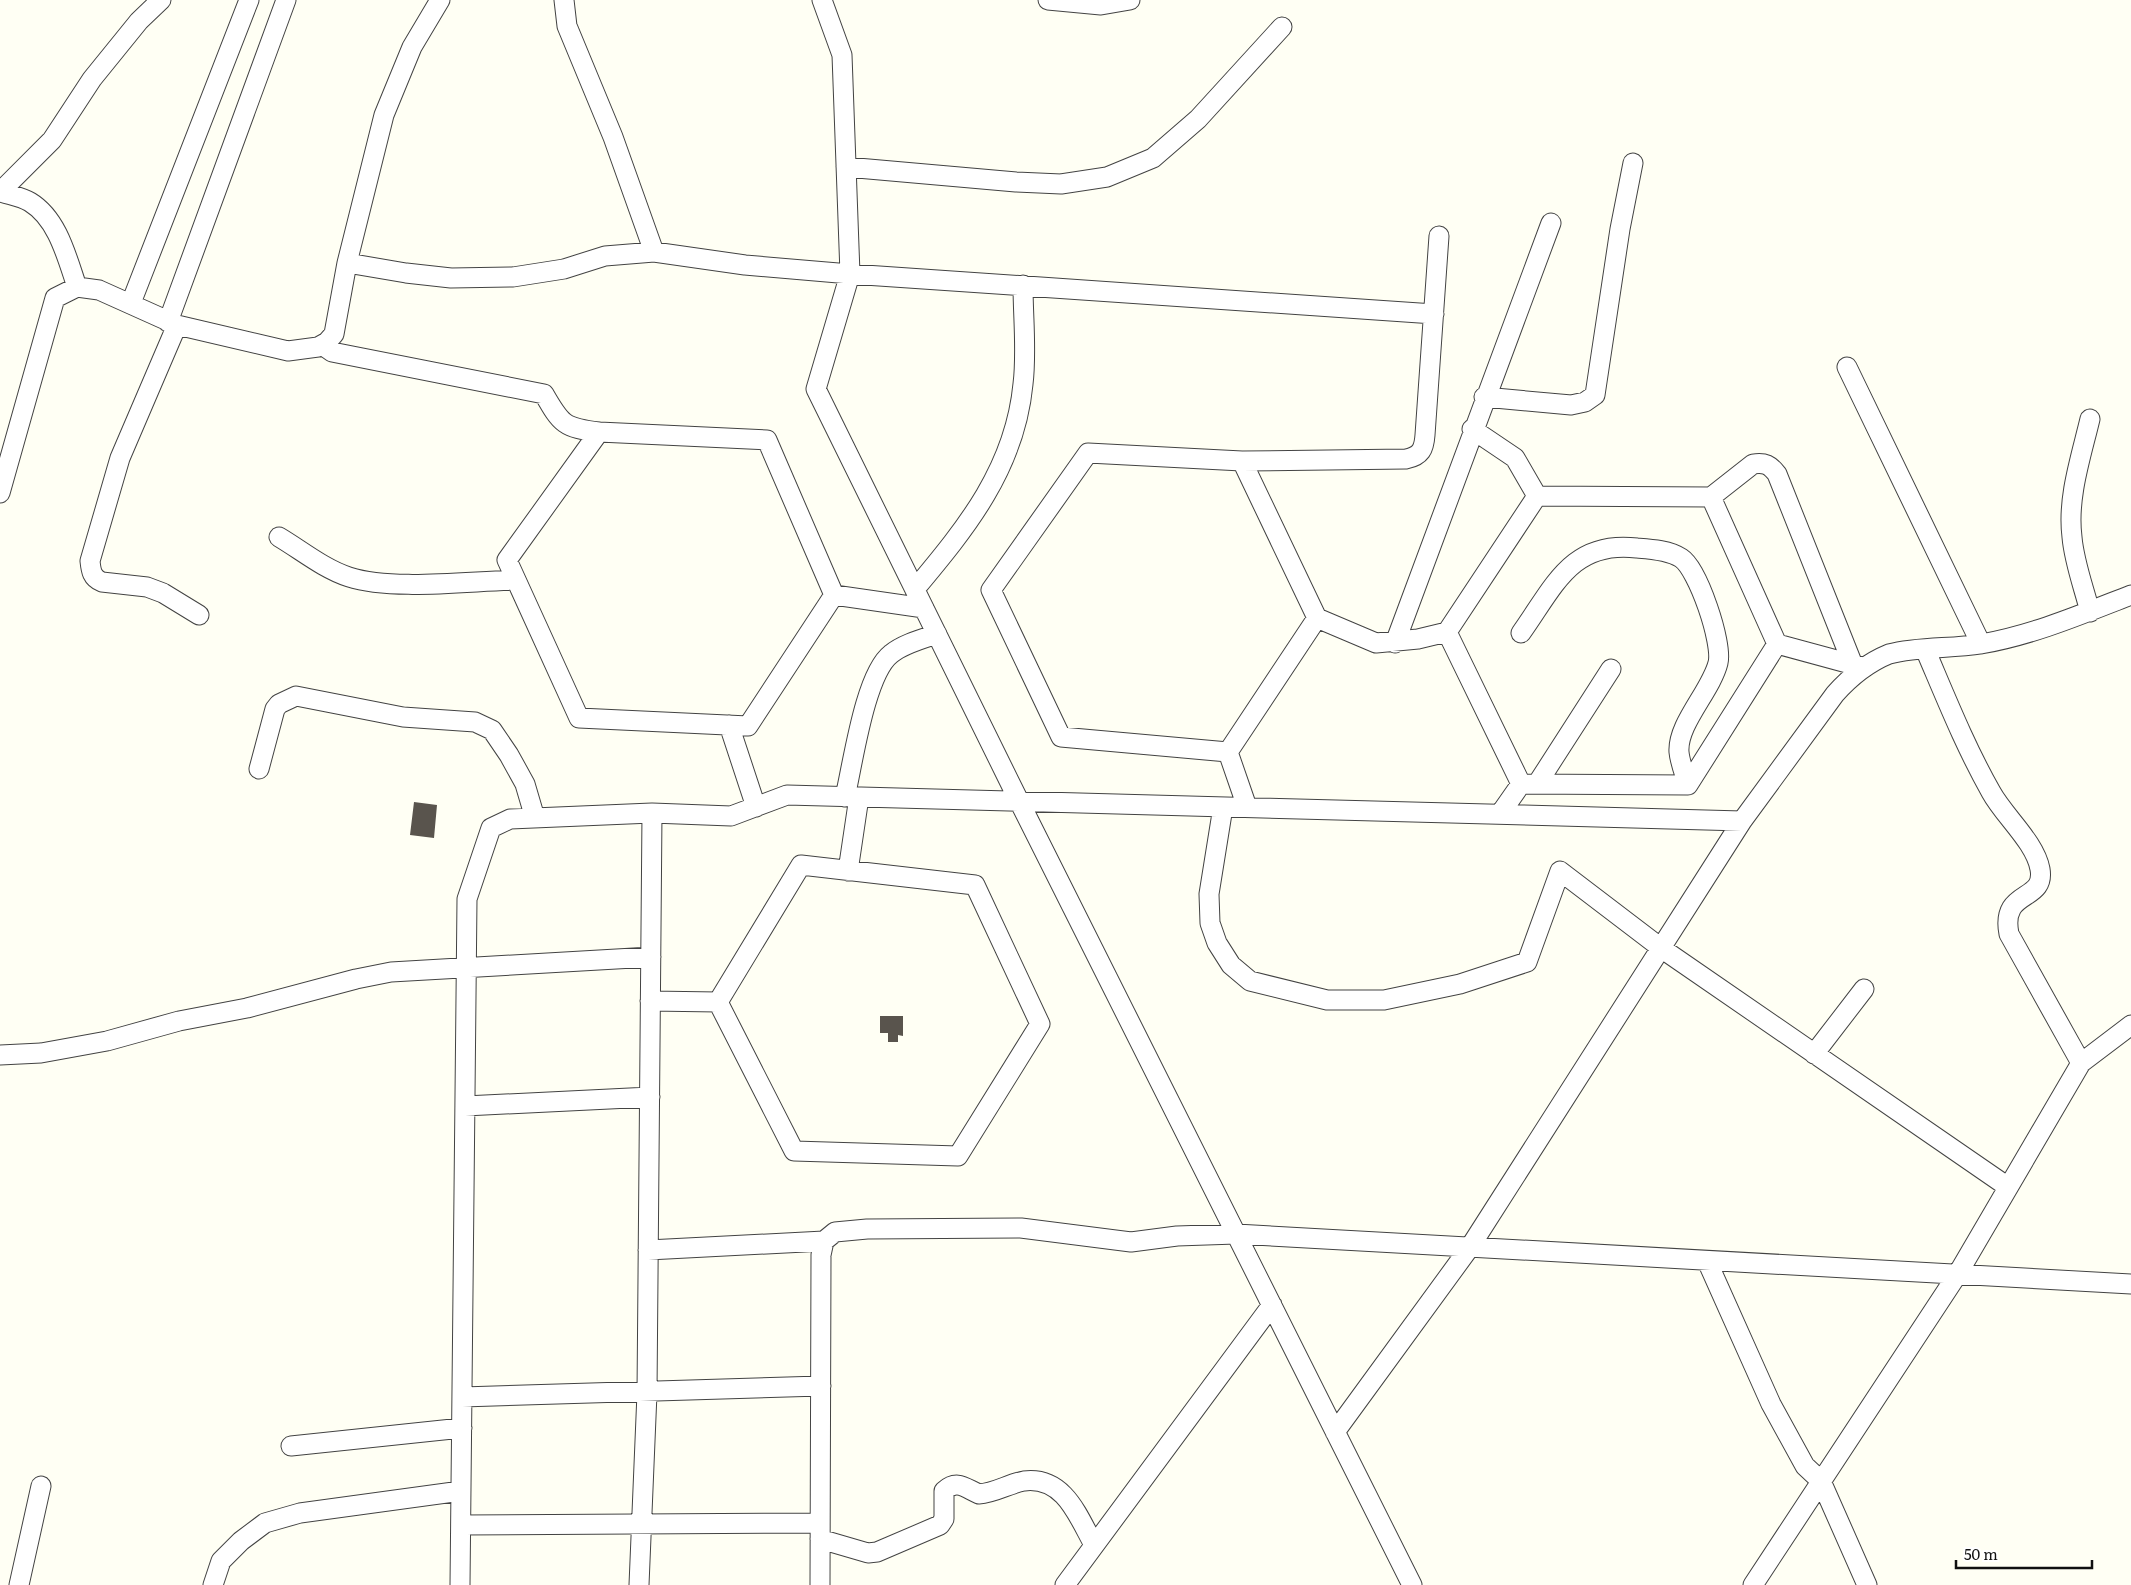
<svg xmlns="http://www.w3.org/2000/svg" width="2131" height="1585" viewBox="0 0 2131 1585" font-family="Literata,serif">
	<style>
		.building { fill: #59544d }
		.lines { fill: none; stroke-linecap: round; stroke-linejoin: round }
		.minor-casing { stroke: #434343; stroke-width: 21 }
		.minor { stroke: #fff; stroke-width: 19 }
	</style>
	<rect width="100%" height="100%" fill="#fffff4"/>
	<path class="building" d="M414,802L437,805L434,838L410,835Z
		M880,1016H903V1036L898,1035V1042H888V1033H880Z"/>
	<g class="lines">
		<defs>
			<path id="minor" d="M564,0L567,26L613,137L654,252
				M822,0L842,55L850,274L816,389L1019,801L1412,1585
				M1048,0L1101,5L1130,0
				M846,167L1016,182L1061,184L1107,177L1153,158L1198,119L1282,27
				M0,192L52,140L92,79L139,21L161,0
				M1,192C10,195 22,197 30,202C58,219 67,258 77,287
				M347,263L384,115L412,47L440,0
				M131,303L249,0
				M168,322L286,0
				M177,325L120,458L90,561C91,571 92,578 102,582L147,587L163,593L199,615
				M322,345L332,352L544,394C561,424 564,428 599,432
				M1847,367L1981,644
				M1484,397L1571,405L1585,402L1595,395L1620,229L1633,163
				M2090,419C2081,457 2067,498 2072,537C2074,562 2084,588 2090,612
				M1472,429L1515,458L1537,496
				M599,432L767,440L834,595L748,726L579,718L507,560Z
				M1088,453L1242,461L1317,618L1228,752L1061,737L991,590Z
				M1242,461L1406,459C1421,456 1424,449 1425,435L1439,236
				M0,493L55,298L77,287L99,290L177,325L288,351L318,347L327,342L334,334L347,263L406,273L451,278L513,277L564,269L605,256L654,252L745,265L850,274L1434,314
				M1711,497L1753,464C1765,462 1770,465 1777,474L1853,665
				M279,537C301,550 324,569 349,577C392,591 469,581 516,580
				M915,589C967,527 1015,468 1023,384C1027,352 1023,318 1023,285
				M834,595L924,608
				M1317,618L1376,643L1418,639L1447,632
				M1521,633C1554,587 1571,540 1637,548C1650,549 1669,550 1681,558C1698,569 1723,643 1718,663C1711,691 1677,724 1679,752C1680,763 1685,775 1688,785
				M1395,643L1551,223
				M1777,644L1862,667
				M1925,649C1946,698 1965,746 1991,792C2004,816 2035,842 2040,869C2046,903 2000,888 2009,934L2081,1063
				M729,725L756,807
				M1228,752L1247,807
				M259,769L275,709L279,704L296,696L403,717L475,722L492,730L509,755L525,784L535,818
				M1537,784L1611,669
				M845,797C853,763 865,674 891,654C903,644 922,639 937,634
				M1223,807L1209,894L1210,923L1217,943L1231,965L1250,981L1327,1000H1384L1460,984L1527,962L1560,871L1661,948L2008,1187
				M1500,814L1521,784L1688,785L1777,644L1711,497L1537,496L1447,632L1521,784
				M801,865L975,885L1040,1024L958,1156L794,1151L718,1002Z
				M848,871L859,797
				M650,1001L718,1002
				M1814,1054L1864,989
				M0,1055L41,1053L107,1041L179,1021L247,1008L356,979L391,972L651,957
				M465,1106L650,1097
				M648,1250L824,1241
				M1707,1261L1771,1404L1805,1466L1821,1481L1867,1585
				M462,1397L821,1386
				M1335,1432L1470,1247L1742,821L1835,694C1851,676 1867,663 1889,654C1919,646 1951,649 1981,644C2033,635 2082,614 2131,595
				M291,1446L462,1428
				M461,1525L820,1523
				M820,1539L868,1553L877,1552L940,1525L944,1519V1491C957,1479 965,1488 979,1494C995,1493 1008,1484 1024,1481C1064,1476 1078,1516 1094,1545
				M19,1585L41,1486
				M213,1585L221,1561L241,1541L265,1523L300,1513L461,1491
				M460,1585L467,899L491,828L510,819L652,813L731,816L787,795L1742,821
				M639,1585L647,1393L652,813
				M820,1585L821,1255L824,1241L835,1232L867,1229L1021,1228L1131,1242L1177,1236L1236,1234L2131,1284
				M1065,1585L1272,1305
				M1753,1585L1957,1275L2081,1063L2131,1025"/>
		</defs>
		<use href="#minor" class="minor-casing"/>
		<use href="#minor" class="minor"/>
	</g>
	<path d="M1956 1560v8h136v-8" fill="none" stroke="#101010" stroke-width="2.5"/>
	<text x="1964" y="1560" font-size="15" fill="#101010" stroke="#ffffff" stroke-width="4" paint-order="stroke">50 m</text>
</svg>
